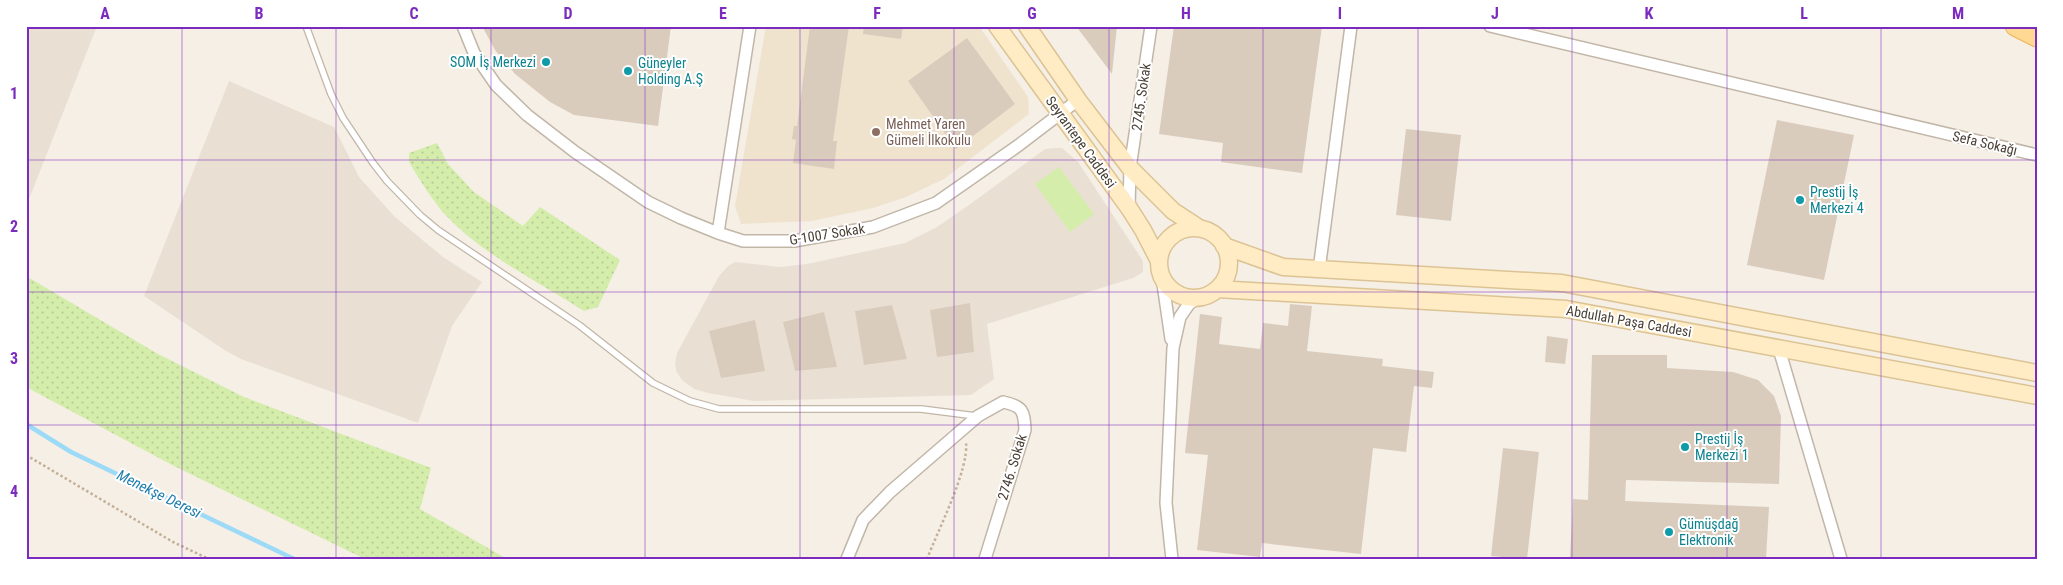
<svg xmlns="http://www.w3.org/2000/svg" width="2063" height="585" viewBox="0 0 2063 585" font-family="'Roboto Condensed',sans-serif">
	<style>
		.residential { fill: #e9e0d3 }
		.education { fill: #efe3ce }
		.green { fill: url(#green-dots) }
		.pitch { fill: #d4edab }
		.lines { fill: none; stroke-linecap: round; stroke-linejoin: round }
		.stream { stroke: #9cdaf7; stroke-width: 4.5 }
		.building { fill: #daccbd }
		.lane-casing { stroke: #c1b6a7; stroke-width: 8 }
		.street-casing { stroke: #c1b6a7; stroke-width: 14 }
		.secondary-casing { stroke: #dcc393; stroke-width: 19 }
		.primary-casing { stroke: #efb559; stroke-width: 21 }
		.path { stroke: #c4b097; stroke-width: 2.5; stroke-dasharray: 2.5 2.5; stroke-linecap: butt }
		.lane { stroke: #fff; stroke-width: 5.5 }
		.street { stroke: #fff; stroke-width: 11 }
		.secondary { stroke: #ffecc5; stroke-width: 16 }
		.primary { stroke: #ffd894; stroke-width: 19 }
		.grid { fill: none; stroke: #7b2cbf; stroke-width: 1; stroke-opacity: 0.55 }
		.culture-dot { fill: #0f9aa8; stroke: #fff; stroke-width: 2 }
		.education-dot { fill: #8d6e63; stroke: #fff; stroke-width: 2 }
		.labels { text-anchor: middle; dominant-baseline: central; stroke-width: 4; stroke-linejoin: round; paint-order: stroke }
		.culture-label { font-size: 14px; fill: #0d838f; stroke: #fff; text-anchor: start }
		.street-label { font-size: 14px; fill: #483f34; stroke: #fff }
		.education-label { font-size: 14px; fill: #785e54; stroke: #fff; text-anchor: start }
		.water-label { font-size: 15px; font-style: italic; fill: #217ead; stroke: #fff }
		.neatline { fill: none; stroke: #7b2cbf; stroke-width: 2 }
		.grid-label { font-size: 16px; text-anchor: middle; font-weight: bold; fill: #7b2cbf }
	</style>
	<defs>
		<pattern id="green-dots" width="8" height="8" patternUnits="userSpaceOnUse" patternTransform="scale(1.25)"><rect width="8" height="8" fill="#d4edab"/><path d="M2 2h.1M6 6h.1" fill="none" stroke="#b8cc94" stroke-width="1.8" stroke-linecap="round"/></pattern>
	</defs>
	<rect width="100%" height="100%" fill="#f5efe6"/>
	<path class="residential" d="M26,26H97L26,207Z
		M229,81L334,127L359,177L395,217L443,257L482,282L452,326L418,423L241,359L226,351L144,296Z
		M1055,148H1062L1078,162L1143,261V272L1133,278L987,324L994,379L971,395L754,401L708,393L694,389L682,380L676,371L675,363L677,353L719,276L728,266L735,262L780,267L807,264L905,243L937,227L969,205L1045,149Z"/>
	<path class="education" d="M766,26H979L1028,97L1029,114L944,179L906,197L873,208L812,221L741,224L735,206Z"/>
	<path class="green" d="M437,143L448,164L474,192L523,226L540,207L620,260L598,307L584,311C536,280 480,254 441,210C429,195 419,179 409,162V153Z
		M26,276L158,354L244,397L431,468L420,509L507,559H365L174,466L26,387Z"/>
	<path class="pitch" d="M1059,167L1094,214L1070,232L1035,184Z"/>
	<g class="lines">
		<path class="stream" d="M26,424L71,452L294,559"/>
	</g>
	<path class="building" d="M482,26H671L658,126L574,115L550,102L515,74L495,50Z
		M810,26H849L833,141H837L834,169L793,163L796,140L792,139L794,126H797Z
		M864,26H903L901,39L863,34Z
		M1076,26H1117L1112,74Z
		M1174,26H1322L1302,173L1221,162L1223,143L1159,134Z
		M967,38L1015,104L956,149L908,81Z
		M1777,120L1854,135L1824,280L1747,265Z
		M1406,129L1461,135L1451,221L1396,215Z
		M970,303L974,352L937,357L930,310Z
		M1290,304L1312,306L1307,351L1383,359L1382,366L1434,372L1432,388L1414,386L1406,452L1373,448L1361,554L1262,543L1260,557L1197,550L1208,455L1185,453L1200,314L1222,317L1219,344L1260,349L1263,323L1288,326Z
		M892,305L907,359L864,365L855,311Z
		M824,312L837,367L795,371L783,322Z
		M755,320L765,371L721,378L709,331Z
		M1547,336L1568,339L1565,364L1545,362Z
		M1592,355H1667V368L1733,372L1758,380L1774,396L1781,416L1779,484L1626,480L1625,501L1769,507L1766,559L1570,558L1573,499L1588,500Z
		M1503,448L1539,452L1527,559L1491,556Z"/>
	<g class="lines">
		<defs>
			<path id="lane" d="M306,26L331,94L343,118L373,163L387,181L420,215L438,230L579,325L653,383L690,401L719,409H921L976,416"/>
			<path id="street" d="M463,26L474,53L496,85L527,115L575,152L648,202L681,218L718,233
				M750,26L718,233L743,241H794L873,227L936,203L1019,145L1078,100
				M1490,26L2037,155
				M1129,208L1130,168L1151,26
				M1319,270L1351,26
				M1162,277L1171,339
				M1779,349L1841,559
				M847,559L863,520L890,492L978,416L1003,402C1023,406 1024,411 1025,430L985,559
				M1172,559L1166,503L1173,348L1180,317L1189,304L1197,298"/>
			<path id="secondary" d="M997,26L1129,208L1143,230L1159,261
				M1027,26L1078,100L1130,168L1173,211L1199,228
				M1159 263a35 35 0 1 1 70 0a35 35 0 1 1-70 0Z
				M1224,246L1283,267L1562,283L2037,373
				M1217,289L1566,309L2037,396"/>
			<path id="primary" d="M2015,26L2037,37"/>
		</defs>
		<use href="#lane" class="lane-casing"/>
		<use href="#street" class="street-casing"/>
		<use href="#secondary" class="secondary-casing"/>
		<use href="#primary" class="primary-casing"/>
		<path class="path" d="M26,455L173,542L209,559
			M927,559C938,530 969,470 966,442"/>
		<use href="#lane" class="lane"/>
		<use href="#street" class="street"/>
		<use href="#secondary" class="secondary"/>
		<use href="#primary" class="primary"/>
	</g>
	<path class="grid" d="M182,26V559M336,26V559M491,26V559M645,26V559M800,26V559M954,26V559M1109,26V559M1263,26V559M1418,26V559M1572,26V559M1727,26V559M1881,26V559M26,160H2037M26,292H2037M26,425H2037"/>
	<g class="culture-dot">
		<circle cx="546" cy="62" r="5"/>
		<circle cx="628" cy="71" r="5"/>
		<circle cx="1800" cy="200" r="5"/>
		<circle cx="1685" cy="447" r="5"/>
		<circle cx="1669" cy="532" r="5"/>
	</g>
	<circle class="education-dot" cx="876" cy="132" r="5"/>
	<g class="labels">
		<g class="culture-label">
			<text x="536" y="62" text-anchor="end">SOM İş Merkezi</text>
			<text x="638" y="63">Güneyler<tspan x="638" dy="16">Holding A.Ş</tspan></text>
			<text x="1810" y="192">Prestij İş<tspan x="1810" dy="16">Merkezi 4</tspan></text>
			<text x="1695" y="439">Prestij İş<tspan x="1695" dy="16">Merkezi 1</tspan></text>
			<text x="1679" y="524">Gümüşdağ<tspan x="1679" dy="16">Elektronik</tspan></text>
		</g>
		<g class="street-label">
			<text transform="translate(1141 97) rotate(-82)">2745. Sokak</text>
			<text transform="translate(1081 142) rotate(54)">Seyrantepe Caddesi</text>
			<text transform="translate(1985 143) rotate(13)">Sefa Sokağı</text>
			<text transform="translate(827 234) rotate(-9)">G-1007 Sokak</text>
			<text transform="translate(1629 321) rotate(10)">Abdullah Paşa Caddesi</text>
			<text transform="translate(1012 467) rotate(-73)">2746. Sokak</text>
		</g>
		<g class="education-label">
			<text x="886" y="124">Mehmet Yaren<tspan x="886" dy="16">Gümeli İlkokulu</tspan></text>
		</g>
		<g class="water-label">
			<text transform="translate(159 494) rotate(26)">Menekşe Deresi</text>
		</g>
	</g>
	<rect width="2063" height="585" fill="none" stroke="#ffffff" stroke-width="55"/>
	<rect x="28" y="28" width="2008" height="530" class="neatline"/>
	<g class="grid-label">
		<text x="105" y="19">A</text>
		<text x="259" y="19">B</text>
		<text x="414" y="19">C</text>
		<text x="568" y="19">D</text>
		<text x="723" y="19">E</text>
		<text x="877" y="19">F</text>
		<text x="1032" y="19">G</text>
		<text x="1186" y="19">H</text>
		<text x="1340" y="19">I</text>
		<text x="1495" y="19">J</text>
		<text x="1649" y="19">K</text>
		<text x="1804" y="19">L</text>
		<text x="1958" y="19">M</text>
		<text x="14" y="99">1</text>
		<text x="14" y="232">2</text>
		<text x="14" y="364">3</text>
		<text x="14" y="497">4</text>
	</g>
</svg>
